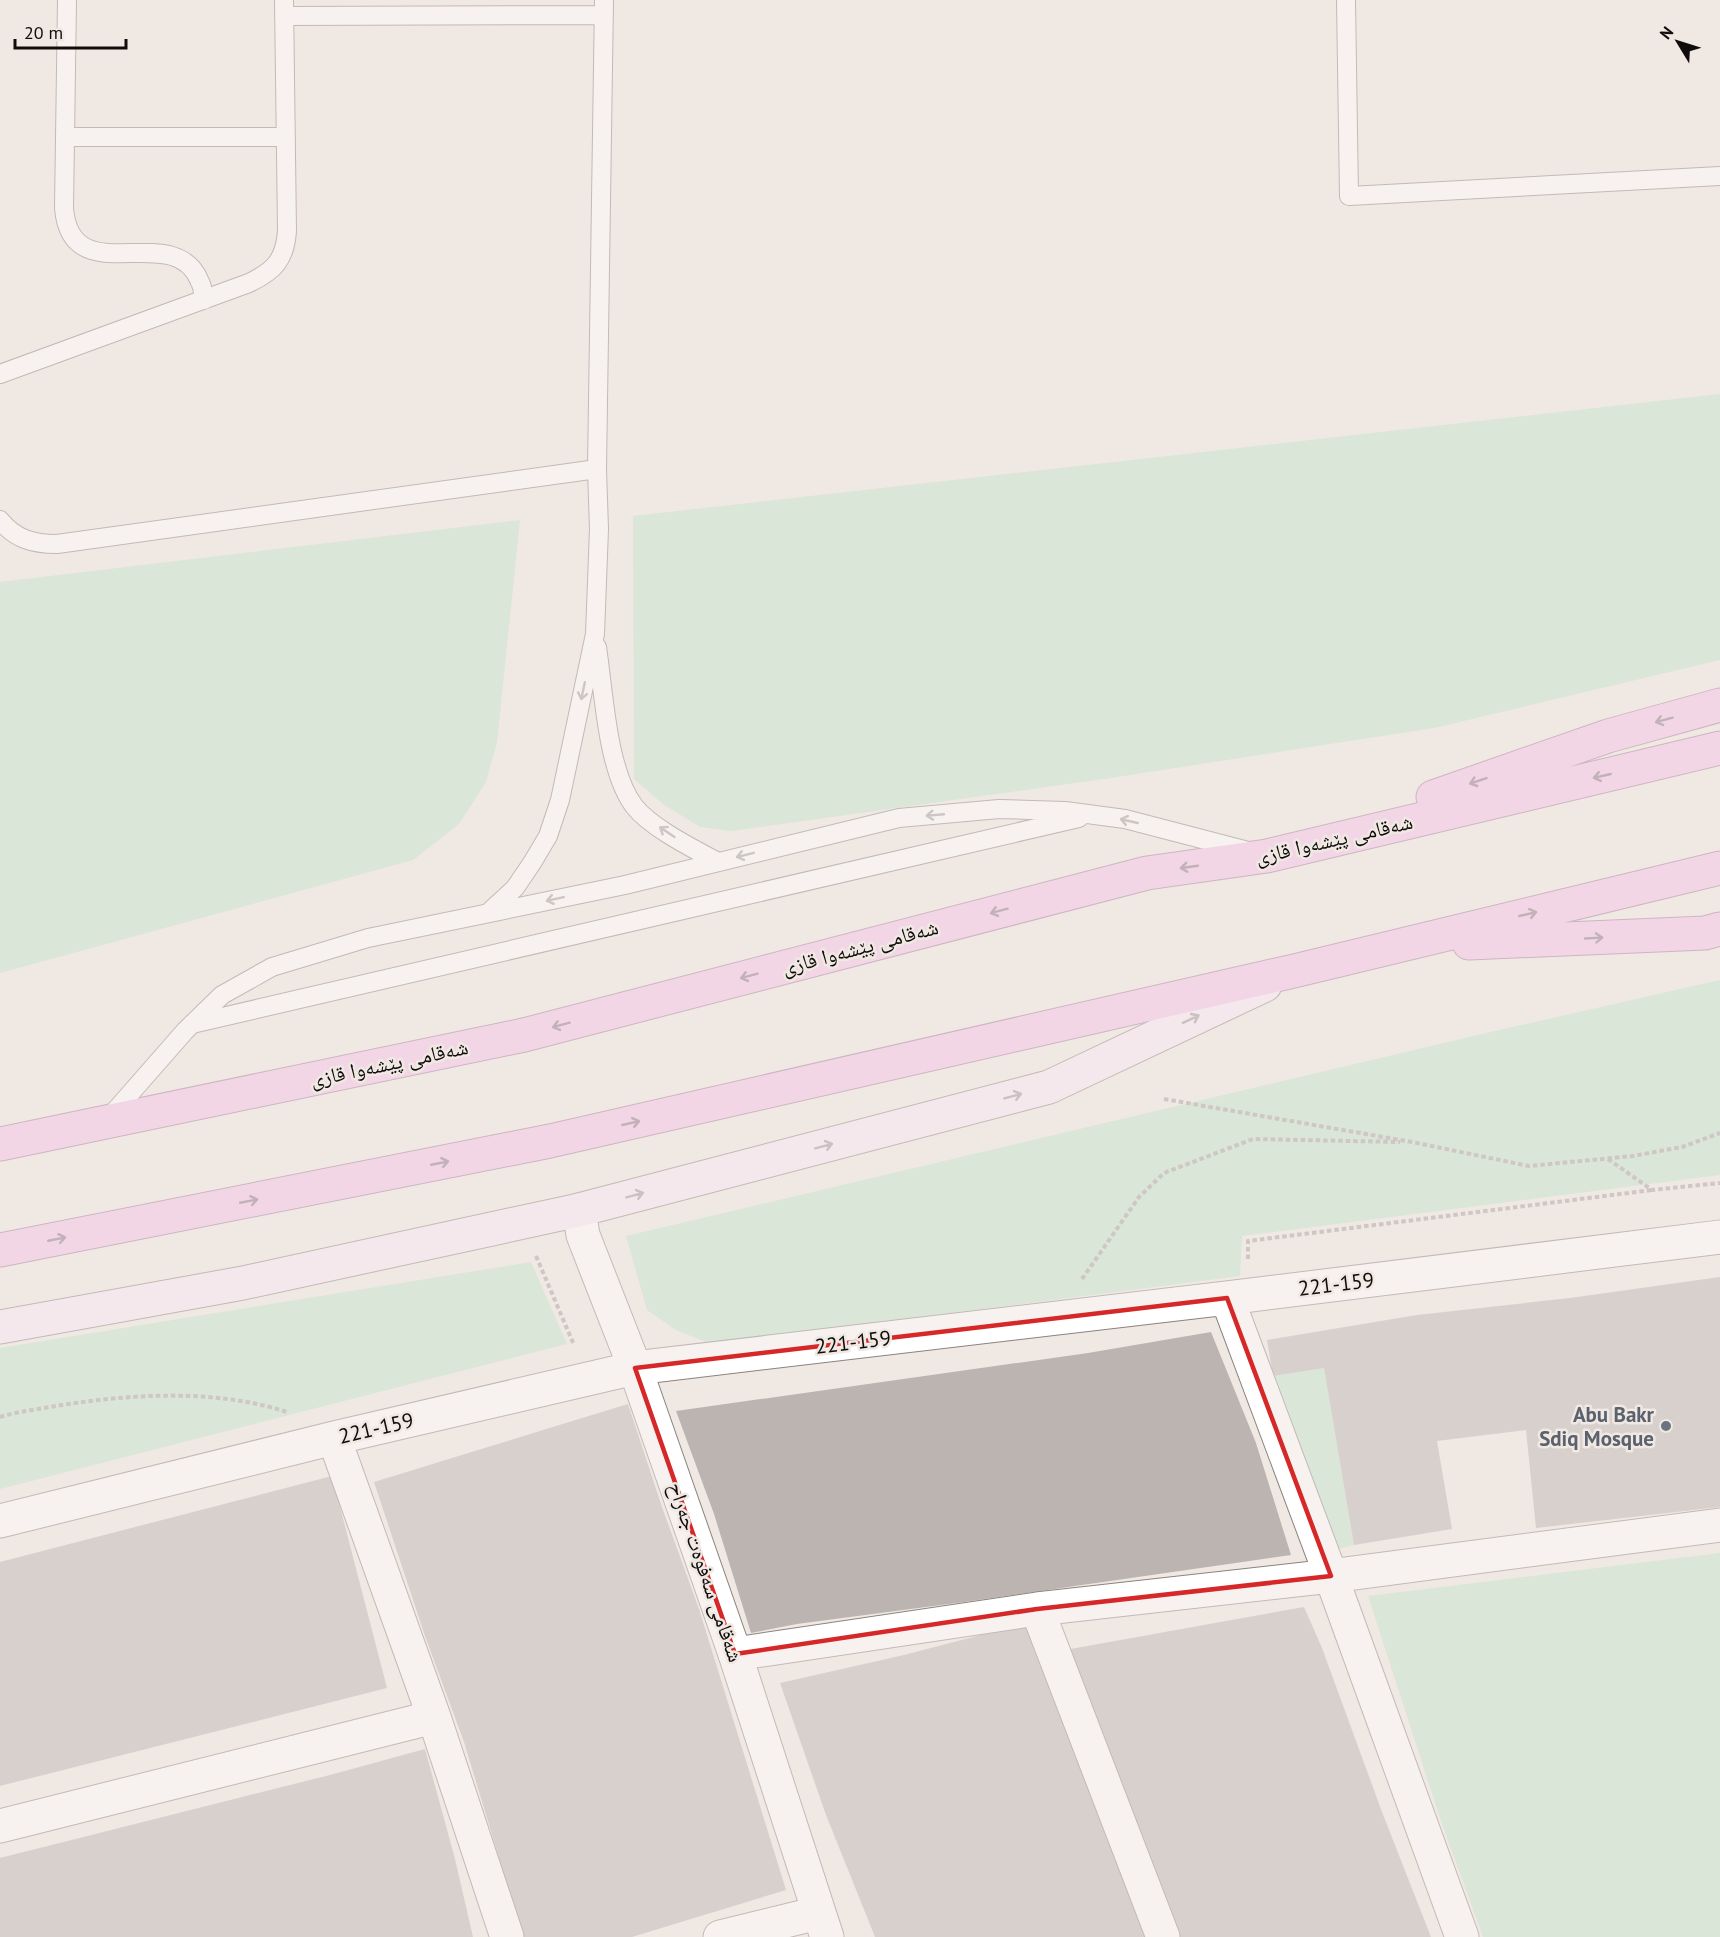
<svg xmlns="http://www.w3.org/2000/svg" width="1720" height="1937" viewBox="0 0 1720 1937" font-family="'PT Sans','Noto Naskh Arabic',sans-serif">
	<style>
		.green { fill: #bfe4c8 }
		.building { fill: #bbb4b0 }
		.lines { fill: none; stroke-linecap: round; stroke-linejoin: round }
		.service-casing { stroke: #8a837f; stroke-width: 20 }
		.minor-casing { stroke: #8a837f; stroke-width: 35 }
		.tertiary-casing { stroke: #8a837f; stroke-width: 35 }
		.secondary-casing { stroke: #8a837f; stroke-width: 35 }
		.trunk-casing { stroke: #a37897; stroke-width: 35 }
		.path { stroke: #a59f9b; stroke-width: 4; stroke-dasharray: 4.5 3; stroke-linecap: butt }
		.service { stroke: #fff; stroke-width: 18 }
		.minor { stroke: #fff; stroke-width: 33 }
		.tertiary { stroke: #fff; stroke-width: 33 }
		.secondary { stroke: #fbe8f7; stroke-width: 33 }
		.trunk { stroke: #f4c2e8; stroke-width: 33 }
		.oneway { stroke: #9f9e9d }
		.oneway2 { stroke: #8d7085 }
		.oneway3 { stroke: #9d9099 }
		.marked { fill: none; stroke: #d62828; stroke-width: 4.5; stroke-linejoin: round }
		.worship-dot { fill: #6b7280; stroke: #f0e8e3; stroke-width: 2 }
		.labels { text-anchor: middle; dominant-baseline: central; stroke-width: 5; stroke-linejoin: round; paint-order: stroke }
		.street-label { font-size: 21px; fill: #0f0c0b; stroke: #f0e8e3 }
		.worship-label { font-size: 21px; font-weight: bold; fill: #5b616d; stroke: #f0e8e3; text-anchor: end }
	</style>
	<rect width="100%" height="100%" fill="#f0e8e3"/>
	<path class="green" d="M1720,394V660L1434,728L1104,779L731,831L700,827L663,804L634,779L633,516Z
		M520,520L497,742L486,782L459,824L413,860L0,973V582Z
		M1720,980V1175L1242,1236L1240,1276L711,1344L676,1330L647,1310L626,1236L1482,1034Z
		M531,1262L567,1344L0,1489V1348Z
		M1324,1368L1354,1545L1329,1551L1273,1376Z
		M1720,1553V1937H1483L1441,1821L1368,1596Z"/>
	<path class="building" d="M1720,1277V1507L1536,1528L1526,1430L1437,1441L1452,1529L1354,1545L1324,1368L1273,1376L1267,1340L1417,1315L1570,1298Z
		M1211,1332L1256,1443L1291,1555L964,1602L797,1624L751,1633L714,1514L676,1411L1088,1353Z
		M628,1404L662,1507L699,1609L786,1890L632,1937H523L464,1742L425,1636L374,1482Z
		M332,1476L387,1688L0,1786V1562Z
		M1304,1607L1322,1648L1382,1812L1431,1937H1176L1065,1650Z
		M1030,1622L1152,1937H875L826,1815L780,1683L904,1655Z
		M425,1749L455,1859L473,1937H0V1858L330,1775Z"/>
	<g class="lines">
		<defs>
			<path id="service" d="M67,0L64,208C71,295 175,217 200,282C203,287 203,294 204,300
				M1346,0L1349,196L1720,176
				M284,16L604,15
				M65,137H286
				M0,374L249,283C274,271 285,260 287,231L284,0
				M0,520C15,539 33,544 57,544L597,469
				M597,647C604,693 607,770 634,806C651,828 694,849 718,862
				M488,913L515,888L532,863L548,836L560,800L595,634L599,529L597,469L604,0
				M192,1024L1079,818
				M107,1120L185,1031L222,995L272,967L368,938L625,885L899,818L999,809L1065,811L1125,819L1248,851"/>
			<path id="minor" d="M1227,1298L1331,1576L1462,1937
				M334,1438L434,1717L507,1937
				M0,1521L334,1438L635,1368L1227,1298L1720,1237
				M1037,1609L1163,1937
				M735,1654L1037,1609L1331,1576L1720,1525
				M0,1826L434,1717
				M720,1937L818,1913"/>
			<path id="tertiary" d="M579,1210L583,1235L635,1368L735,1654L827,1937"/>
			<path id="secondary" d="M0,1327L243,1283L579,1210L1049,1087L1265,985"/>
			<path id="trunk" d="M1433,797L1608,736L1720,705
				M1469,943L1705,933L1720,929
				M0,1144L524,1035L1147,873L1267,856L1720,748
				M0,1250L550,1141L1294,971L1720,868"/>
		</defs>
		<use href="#service" class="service-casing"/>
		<use href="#minor" class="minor-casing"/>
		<use href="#tertiary" class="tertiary-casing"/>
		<use href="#secondary" class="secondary-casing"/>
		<use href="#trunk" class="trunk-casing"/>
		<path class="path" d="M1164,1099L1412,1142L1529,1166L1633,1156L1682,1147L1720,1133
			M1608,1159L1652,1190L1720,1183
			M536,1256L574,1345
			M1248,1259V1241L1652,1190
			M1082,1279L1139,1197L1164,1173L1253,1139L1400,1142
			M0,1417C16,1412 33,1410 50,1407C126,1394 213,1388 287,1412"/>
		<use href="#service" class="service"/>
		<use href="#minor" class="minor"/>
		<use href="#tertiary" class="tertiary"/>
		<use href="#secondary" class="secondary"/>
		<use href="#trunk" class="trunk"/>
	</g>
	<defs><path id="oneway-shaft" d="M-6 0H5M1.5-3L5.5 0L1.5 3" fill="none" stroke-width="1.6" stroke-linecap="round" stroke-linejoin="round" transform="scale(1.5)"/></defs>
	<g class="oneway">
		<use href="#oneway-shaft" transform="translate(583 691) rotate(102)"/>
		<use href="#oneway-shaft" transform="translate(935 815) rotate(175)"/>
		<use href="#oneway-shaft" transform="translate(1129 821) rotate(-167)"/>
		<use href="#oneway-shaft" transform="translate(667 832) rotate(-146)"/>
		<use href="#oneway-shaft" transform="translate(745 855) rotate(166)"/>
		<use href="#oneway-shaft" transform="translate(555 899) rotate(168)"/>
	</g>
	<g class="oneway2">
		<use href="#oneway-shaft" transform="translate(1664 720) rotate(165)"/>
		<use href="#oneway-shaft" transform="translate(1602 776) rotate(167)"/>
		<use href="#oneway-shaft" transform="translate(1478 781) rotate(161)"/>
		<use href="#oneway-shaft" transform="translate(1189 867) rotate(172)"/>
		<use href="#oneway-shaft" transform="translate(999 911) rotate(165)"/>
		<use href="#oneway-shaft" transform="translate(1528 914) rotate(-13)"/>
		<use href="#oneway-shaft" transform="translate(1594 938) rotate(-3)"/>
		<use href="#oneway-shaft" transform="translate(749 976) rotate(165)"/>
		<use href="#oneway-shaft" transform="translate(561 1025) rotate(165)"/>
		<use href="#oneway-shaft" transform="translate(631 1123) rotate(-13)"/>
		<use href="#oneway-shaft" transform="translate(440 1163) rotate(-11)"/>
		<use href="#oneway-shaft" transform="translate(249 1201) rotate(-11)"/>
		<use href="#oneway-shaft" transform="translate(57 1239) rotate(-11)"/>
	</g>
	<g class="oneway3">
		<use href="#oneway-shaft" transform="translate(1191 1019) rotate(-25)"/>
		<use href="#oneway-shaft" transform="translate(1013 1096) rotate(-15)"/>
		<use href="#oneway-shaft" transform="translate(824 1146) rotate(-15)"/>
		<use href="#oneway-shaft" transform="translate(635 1195) rotate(-15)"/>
	</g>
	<path d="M0 0H1720V1937H0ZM1227,1298L1331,1576L1037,1609L735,1654L635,1368Z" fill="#f0e8e3" fill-opacity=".55" fill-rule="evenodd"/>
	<path class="marked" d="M1227,1298L1331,1576L1037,1609L735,1654L635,1368Z"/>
	<circle class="worship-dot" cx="1666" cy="1426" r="6"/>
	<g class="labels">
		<g class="street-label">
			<text transform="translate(1334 839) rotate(-13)">شەقامی پێشەوا قازی</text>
			<text transform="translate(860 947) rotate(-15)">شەقامی پێشەوا قازی</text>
			<text transform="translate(389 1063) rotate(-12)">شەقامی پێشەوا قازی</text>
			<text transform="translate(1336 1284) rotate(-7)">221-159</text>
			<text transform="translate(853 1342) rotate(-7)">221-159</text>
			<text transform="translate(376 1428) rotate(-13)">221-159</text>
			<text transform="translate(706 1572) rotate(71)">شەقامی سەفوەت جەراح</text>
		</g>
		<g class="worship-label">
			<text x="1654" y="1414">Abu Bakr<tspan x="1654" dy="24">Sdiq Mosque</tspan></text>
		</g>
	</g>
	<g transform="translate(1678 42) rotate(308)" stroke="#f0e8e3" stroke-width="4.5" paint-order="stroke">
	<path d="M0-4.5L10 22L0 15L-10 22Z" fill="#0f0c0b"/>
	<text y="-9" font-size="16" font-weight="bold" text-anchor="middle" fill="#0f0c0b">N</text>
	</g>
	<path d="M15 39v9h111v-9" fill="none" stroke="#0f0c0b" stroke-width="3"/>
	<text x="24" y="39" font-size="18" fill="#0f0c0b" stroke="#f0e8e3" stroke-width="4.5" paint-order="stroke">20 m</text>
</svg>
